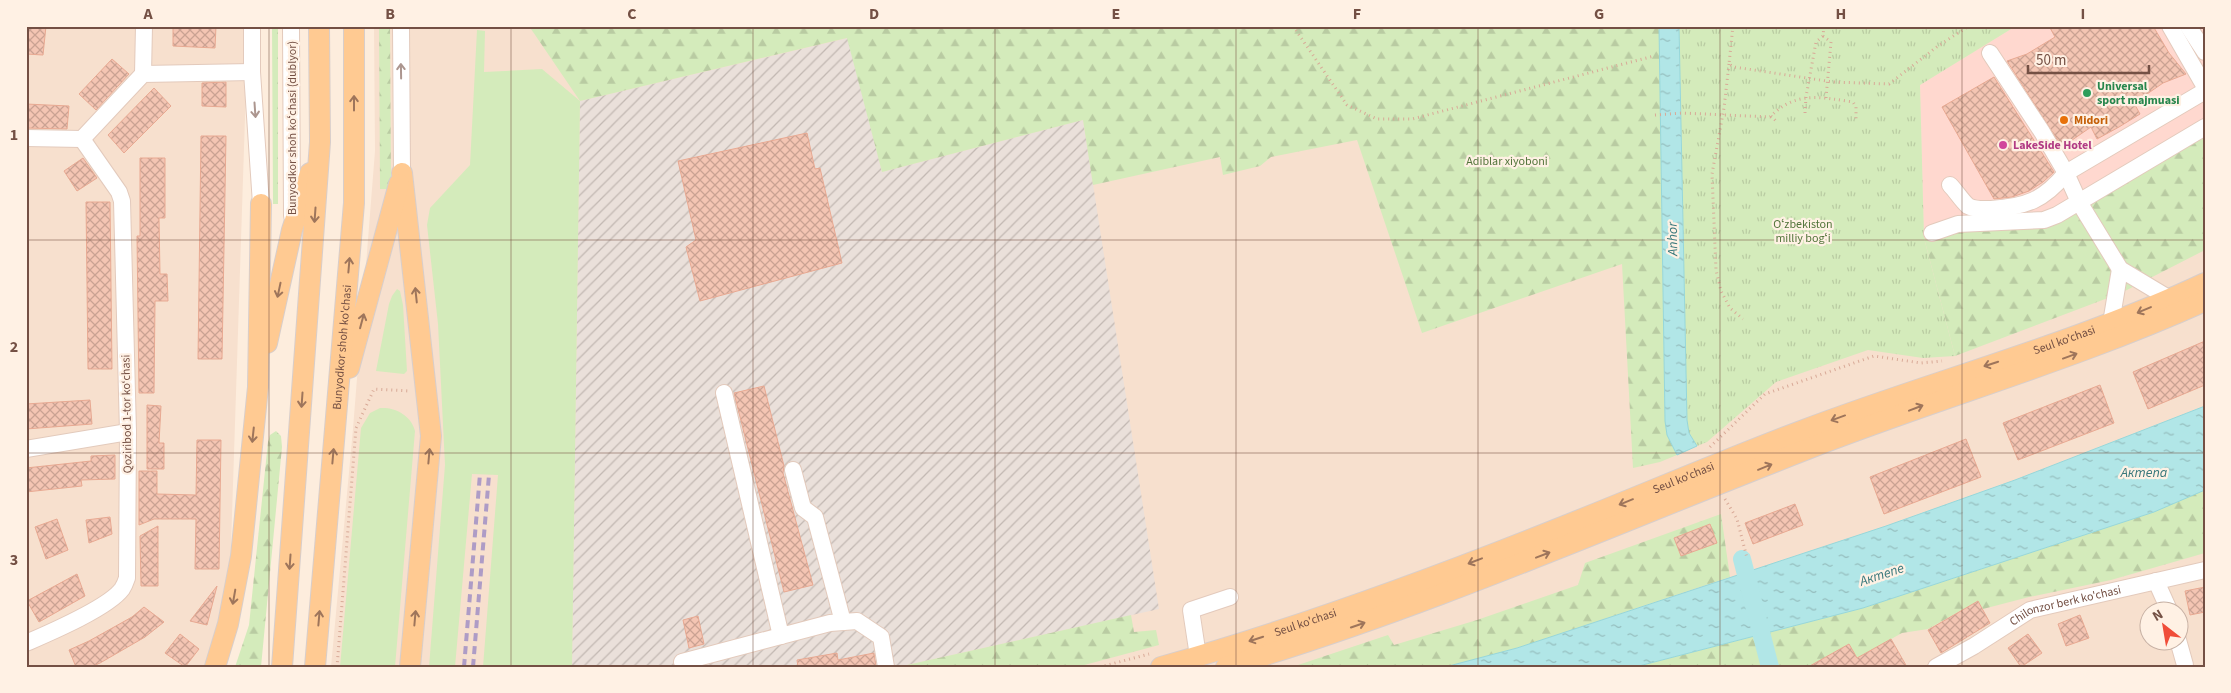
<svg xmlns="http://www.w3.org/2000/svg" width="2231" height="693" viewBox="0 0 2231 693" font-family="'Source Sans 3',sans-serif">
	<style>
		.residential { fill: #f7e0ce; fill-rule: evenodd }
		.commercial { fill: #ffd8cf }
		.industrial { fill: url(#industrial-furrows) }
		.grass { fill: #d4ebbb }
		.forest { fill: url(#forest-firs) }
		.park { fill: url(#park-tufts) }
		.water { fill: url(#water-ripples); stroke: #96d7da }
		.lines { fill: none; stroke-linecap: round; stroke-linejoin: round }
		.canal { stroke: #b1e6e7; stroke-width: 18 }
		.building { fill: url(#building-cross-hatch); stroke: #e8a992 }
		.minor-casing { stroke: #e3cabc; stroke-width: 18 }
		.major-casing { stroke: #d8cecb; stroke-width: 22 }
		.path { stroke: #d8a997; stroke-width: 3; stroke-dasharray: 1 4; stroke-linecap: butt }
		.minor { stroke: #fff; stroke-width: 16 }
		.major { stroke: #ffca92; stroke-width: 20 }
		.rail { stroke: #ae9cc6; stroke-width: 4; stroke-dasharray: 8 5; stroke-linecap: butt }
		.oneway { stroke: #ac968f }
		.oneway2 { stroke: #9e755b }
		.grid { fill: none; stroke: #745044; stroke-width: 1; stroke-opacity: 0.55 }
		.leisure-dot { fill: #2e9e5b; stroke: #fff1e4; stroke-width: 2 }
		.food-dot { fill: #e8710a; stroke: #fff1e4; stroke-width: 2 }
		.hotel-dot { fill: #d1479c; stroke: #fff1e4; stroke-width: 2 }
		.labels { text-anchor: middle; dominant-baseline: central; stroke-width: 4.5; stroke-linejoin: round; paint-order: stroke }
		.leisure-label { font-size: 12px; font-weight: bold; fill: #27864d; stroke: #fff1e4; text-anchor: start }
		.food-label { font-size: 12px; font-weight: bold; fill: #c56008; stroke: #fff1e4; text-anchor: start }
		.street-label { font-size: 12px; fill: #745044; stroke: #fff1e4 }
		.hotel-label { font-size: 12px; font-weight: bold; fill: #b23c85; stroke: #fff1e4; text-anchor: start }
		.park-label { font-size: 12px; fill: #52743a; stroke: #fff1e4 }
		.water-label { font-size: 14px; font-style: italic; fill: #38777b; stroke: #fff1e4 }
		.neatline { fill: none; stroke: #745044; stroke-width: 2 }
		.grid-label { font-size: 16px; text-anchor: middle; font-weight: bold; fill: #745044 }
	</style>
	<defs>
		<pattern id="industrial-furrows" width="10" height="10" patternUnits="userSpaceOnUse" patternTransform="scale(1.25)"><rect width="10" height="10" fill="#eae0da"/><path d="M-1 1l2-2M0 10L10 0M9 11l2-2" fill="none" stroke="#c2b8b2"/></pattern>
		<pattern id="forest-firs" width="22" height="20" patternUnits="userSpaceOnUse" patternTransform="scale(1.25)"><rect width="22" height="20" fill="#d4ebbb"/><path d="M5 1l3.5 6h-7zM16 11l3.5 6h-7z" fill="#b9cba2"/></pattern>
		<pattern id="park-tufts" width="24" height="20" patternUnits="userSpaceOnUse" patternTransform="scale(1.25)"><rect width="24" height="20" fill="#d4ebbb"/><path d="M3 7l-1-3M5 7V3M7 7l1-3M15 17l-1-3M17 17v-4M19 17l1-3" fill="none" stroke="#b9cba2"/></pattern>
		<pattern id="water-ripples" width="26" height="14" patternUnits="userSpaceOnUse" patternTransform="scale(1.25)"><rect width="26" height="14" fill="#b1e6e7"/><path d="M2 4q2-2 4 0t4 0M15 11q2-2 4 0t4 0" fill="none" stroke="#95bdbd"/></pattern>
		<pattern id="building-cross-hatch" width="8" height="8" patternUnits="userSpaceOnUse" patternTransform="scale(1.25)"><rect width="8" height="8" fill="#f4c5b3"/><path d="M0 0l8 8M0 8l8-8" fill="none" stroke="#caa293"/></pattern>
	</defs>
	<rect width="100%" height="100%" fill="#fdeddd"/>
	<path class="residential" d="M26,26H248L229,607L210,667H26Z
		M374,26H2205V667H1770L1757,617L1551,667H331L353,429L375,151ZM2148,610H2178V640H2148Z"/>
	<path class="commercial" d="M2016,26H2205V250L1955,356L1924,238L1920,85Z"/>
	<path class="industrial" d="M848,38L882,172L1083,120L1159,609L898,667H572L580,101Z"/>
	<path class="grass" d="M477,30L485,31L484,72L542,69L580,101L572,667H483L498,475L472,474L455,667H429L445,465L438,324L427,225L430,208L470,165Z
		M397,289L400,291L403,305L407,371L404,374L376,371L389,304L392,296Z
		M380,408C395,407 411,415 415,431L395,667H340L361,428L370,413Z"/>
	<path class="forest" d="M272,26H278V204H273Z
		M379,26H390L391,189H380Z
		M529,26H1659L1665,421L1667,435L1677,455L1660,462L1633,468L1622,264L1422,333L1357,140L1271,157L1260,166L1223,175L1220,157L1093,185L1083,120L882,172L847,38L580,101Z
		M2205,133V250L2121,293L1955,356L1924,238L1955,228L2028,226Z
		M276,431L281,436L282,447L261,667H235L249,625L268,442L270,435Z
		M2205,490V553L2111,580L2029,597L1983,609L1978,601L1928,629L1902,633L1857,658L1849,644L1808,667H1635L1863,608L2148,514Z
		M1721,514L1730,577L1517,648L1445,667H1292L1388,635L1394,645L1477,620L1578,585L1585,563Z
		M1131,615L1134,632L1156,630L1159,645L1077,667H898Z"/>
	<path class="park" d="M1679,26H2016L1920,85L1924,238L1955,356L1923,358L1868,350L1776,382L1707,442L1697,446L1689,433L1687,420Z"/>
	<path class="water" d="M1659,26H1679L1687,420L1689,433L1697,446L1677,455L1667,435L1665,421Z
		M2205,406V490L2154,512L1863,608L1635,667H1445L1517,648L1886,526L2015,480Z"/>
	<g class="lines">
		<path class="canal" d="M1742,559L1770,667"/>
	</g>
	<path class="building" d="M26,26H46L43,55L26,54Z
		M173,26H216L215,48L173,46Z
		M2049,26H2153L2169,53L2186,74L2163,83L2134,103L2140,114L2119,127L2097,139L2091,127L2062,147L2007,61L2027,54L2055,37Z
		M112,59L129,74L96,110L79,94Z
		M1994,77L2054,172L2043,182L2029,191L2012,197L1994,199L1942,107Z
		M226,82V107L202,106V83Z
		M154,88L171,106L124,153L108,135Z
		M26,104L69,106L67,129L26,128Z
		M807,133L815,169L820,168L842,263L700,301L686,247L696,240L678,161Z
		M201,136H226L222,359H198Z
		M83,158L97,178L77,191L64,171Z
		M140,158H165V218H159L160,274H167L168,301H155L154,393H139L137,236H140Z
		M86,202H110L112,369H88Z
		M2205,341V385L2148,409L2133,372Z
		M2100,385L2114,423L2018,460L2003,423Z
		M764,386L784,466L783,473L813,585L784,592L734,393Z
		M90,400L92,424L26,429V404Z
		M147,405L161,406L159,443H164V469H147Z
		M1966,439L1981,477L1884,514L1870,477Z
		M197,440H221L219,569H195L196,519H154L139,525V471H157V494L196,495Z
		M115,455V479L81,480L82,486L26,492V468L91,461V456Z
		M1795,504L1803,525L1753,544L1745,523Z
		M110,517L112,534L89,543L86,520Z
		M57,519L68,550L46,559L35,527Z
		M1710,524L1717,543L1681,556L1674,538Z
		M158,526V586H141L140,536Z
		M77,574L85,596L39,622L27,601Z
		M217,586L207,625L190,621Z
		M2205,587V612L2190,615L2185,591Z
		M1978,601L1990,623L1941,653L1928,630Z
		M144,607L164,622L145,637L100,663L91,667H76L69,650L89,641L132,617Z
		M2080,615L2089,638L2066,646L2058,624Z
		M698,616L704,644L689,648L683,620Z
		M180,634L199,649L185,667L165,653Z
		M2028,634L2042,653L2021,667L2008,648Z
		M1891,639L1907,667H1808L1849,644L1857,658Z
		M837,653L838,660L874,653L876,667H798L797,660Z"/>
	<g class="lines">
		<defs>
			<g id="minor">
				<path d="M252,26V72L261,204"/>
				<path d="M291,26L292,216"/>
				<path d="M401,26L402,173"/>
				<path d="M2170,26L2205,87"/>
				<path d="M2188,26L2205,52"/>
				<path d="M1990,53L2042,132L2066,173L2079,202L2120,269L2170,299"/>
				<path d="M143,74L144,26"/>
				<path d="M26,138L82,139L143,74L252,72"/>
				<path d="M1950,185C1956,191 1962,201 1968,206C1975,210 1984,209 1991,209C2026,207 2044,200 2066,173L2205,91"/>
				<path d="M1932,233L1958,224L2044,220L2057,215L2205,127"/>
				<path d="M2111,323L2120,269"/>
				<path d="M724,393L781,636"/>
				<path d="M26,449L128,432"/>
				<path d="M793,470L803,508L815,517L843,622"/>
				<path d="M2156,581L2169,610"/>
				<path d="M2178,640L2185,665"/>
				<path d="M26,643C49,633 108,608 122,589C124,586 126,581 127,578L128,432L122,201L119,192L82,139"/>
				<path d="M1198,656L1191,610L1230,597"/>
				<path d="M682,662L830,623L857,621L881,637L886,667"/>
				<path id="s1" d="M1936,667L1974,646L2030,610L2205,570"/>
			</g>
			<g id="major">
				<path d="M402,173L431,436L410,667"/>
				<path d="M267,343L292,230L310,173"/>
				<path d="M349,368L399,184"/>
				<path d="M215,667L228,624L241,556L258,387L261,204"/>
				<path d="M282,667L320,142L319,26"/>
				<path id="s2" d="M315,667L354,203V26"/>
				<path id="s3" d="M1161,667C1296,629 1427,581 1557,529C1638,497 1719,462 1801,431C1935,380 2075,344 2205,283"/>
				<path d="M1226,667C1433,606 1630,517 1831,440C1955,393 2083,356 2205,301"/>
			</g>
		</defs>
		<use href="#minor" class="minor-casing"/>
		<use href="#major" class="major-casing"/>
		<path class="path" d="M1293,26L1347,105L1377,119H1412L1654,56
			M1733,26L1729,64L1734,67L1833,82L1889,84L1938,46L1969,26
			M1823,36L1831,42L1826,98
			M1729,64L1724,108L1712,174L1716,270L1721,291L1730,308L1743,319
			M1805,113L1806,97L1816,42L1823,36L1824,26
			M1655,115L1682,113L1770,117C1795,91 1820,97 1853,102L1856,107V120
			M1771,116L1777,122
			M1710,447L1765,394L1874,356L1921,363L1942,361
			M1725,499L1737,519L1747,558
			M337,667L356,428L374,389L409,391
			M1100,667L1149,654"/>
		<use href="#minor" class="minor"/>
		<use href="#major" class="major"/>
		<path class="rail" d="M464,667L480,474
			M473,667L489,475"/>
	</g>
	<defs><path id="oneway-shaft" d="M-6 0H5M1.5-3L5.5 0L1.5 3" fill="none" stroke-width="1.6" stroke-linecap="round" stroke-linejoin="round" transform="scale(1.25)"/></defs>
	<g class="oneway">
		<use href="#oneway-shaft" transform="translate(401 71) rotate(-91)"/>
		<use href="#oneway-shaft" transform="translate(255 110) rotate(86)"/>
	</g>
	<g class="oneway2">
		<use href="#oneway-shaft" transform="translate(354 103) rotate(-90)"/>
		<use href="#oneway-shaft" transform="translate(315 215) rotate(94)"/>
		<use href="#oneway-shaft" transform="translate(349 265) rotate(-85)"/>
		<use href="#oneway-shaft" transform="translate(279 290) rotate(102)"/>
		<use href="#oneway-shaft" transform="translate(416 295) rotate(-96)"/>
		<use href="#oneway-shaft" transform="translate(2144 310) rotate(157)"/>
		<use href="#oneway-shaft" transform="translate(362 321) rotate(-75)"/>
		<use href="#oneway-shaft" transform="translate(2070 356) rotate(-20)"/>
		<use href="#oneway-shaft" transform="translate(1991 364) rotate(162)"/>
		<use href="#oneway-shaft" transform="translate(302 400) rotate(94)"/>
		<use href="#oneway-shaft" transform="translate(1916 408) rotate(-21)"/>
		<use href="#oneway-shaft" transform="translate(1838 418) rotate(160)"/>
		<use href="#oneway-shaft" transform="translate(253 435) rotate(96)"/>
		<use href="#oneway-shaft" transform="translate(333 456) rotate(-85)"/>
		<use href="#oneway-shaft" transform="translate(429 456) rotate(-85)"/>
		<use href="#oneway-shaft" transform="translate(1765 467) rotate(-22)"/>
		<use href="#oneway-shaft" transform="translate(1626 502) rotate(158)"/>
		<use href="#oneway-shaft" transform="translate(1543 555) rotate(-21)"/>
		<use href="#oneway-shaft" transform="translate(1475 561) rotate(159)"/>
		<use href="#oneway-shaft" transform="translate(290 562) rotate(94)"/>
		<use href="#oneway-shaft" transform="translate(234 597) rotate(100)"/>
		<use href="#oneway-shaft" transform="translate(319 618) rotate(-85)"/>
		<use href="#oneway-shaft" transform="translate(415 618) rotate(-85)"/>
		<use href="#oneway-shaft" transform="translate(1358 625) rotate(-19)"/>
		<use href="#oneway-shaft" transform="translate(1256 639) rotate(162)"/>
	</g>
	<path class="grid" d="M269,26V667M511,26V667M753,26V667M995,26V667M1236,26V667M1478,26V667M1720,26V667M1962,26V667M26,240H2205M26,453H2205"/>
	<circle class="leisure-dot" cx="2087" cy="93" r="5"/>
	<circle class="food-dot" cx="2064" cy="120" r="5"/>
	<circle class="hotel-dot" cx="2003" cy="145" r="5"/>
	<g class="labels">
		<g class="leisure-label">
			<text x="2097" y="86">Universal<tspan x="2097" dy="14">sport majmuasi</tspan></text>
		</g>
		<g class="food-label">
			<text x="2074" y="120">Midori</text>
		</g>
		<g class="street-label">
			<text transform="translate(292 128) rotate(-90)">Bunyodkor shoh koʻchasi (dublyor)</text>
			<text stroke="none"><textPath href="#s3" startOffset="961">Seul ko'chasi</textPath></text>
			<text stroke="none"><textPath href="#s2" startOffset="321">Bunyodkor shoh ko'chasi</textPath></text>
			<text transform="translate(127 414) rotate(-91)">Qoziribod 1-tor ko‘chasi</text>
			<text stroke="none"><textPath href="#s3" startOffset="556">Seul ko'chasi</textPath></text>
			<text stroke="none"><textPath href="#s1" startOffset="145">Chilonzor berk ko'chasi</textPath></text>
			<text stroke="none"><textPath href="#s3" startOffset="151">Seul ko'chasi</textPath></text>
		</g>
		<g class="hotel-label">
			<text x="2013" y="145">LakeSide Hotel</text>
		</g>
		<g class="park-label">
			<text x="1507" y="161">Adiblar xiyoboni</text>
			<text x="1803" y="224">Oʻzbekiston<tspan x="1803" dy="14">milliy bogʻi</tspan></text>
		</g>
		<g class="water-label">
			<text transform="translate(1673 239) rotate(-91)">Anhor</text>
			<text x="2144" y="473">Актепа</text>
			<text transform="translate(1882 575) rotate(-18)">Актепе</text>
		</g>
	</g>
	<rect width="2231" height="693" fill="none" stroke="#fff1e4" stroke-width="55"/>
	<g transform="translate(2164 626) rotate(329)"><circle r="24" fill="#fff1e4" stroke="#c7b1a4"/>
	<path d="M0-4L9 19L0 12L-9 19Z" fill="#f04d39"/>
	<text y="-8" font-size="14" font-weight="bold" text-anchor="middle" fill="#745044">N</text>
	</g>
	<path d="M2028 65v8h121v-8" fill="none" stroke="#745044" stroke-width="2.5"/>
	<text x="2036" y="65" font-size="15" fill="#745044" stroke="#fff1e4" stroke-width="4" paint-order="stroke">50 m</text>
	<rect x="28" y="28" width="2176" height="638" class="neatline"/>
	<g class="grid-label">
		<text x="148" y="19">A</text>
		<text x="390" y="19">B</text>
		<text x="632" y="19">C</text>
		<text x="874" y="19">D</text>
		<text x="1116" y="19">E</text>
		<text x="1357" y="19">F</text>
		<text x="1599" y="19">G</text>
		<text x="1841" y="19">H</text>
		<text x="2083" y="19">I</text>
		<text x="14" y="140">1</text>
		<text x="14" y="352">2</text>
		<text x="14" y="565">3</text>
	</g>
</svg>
